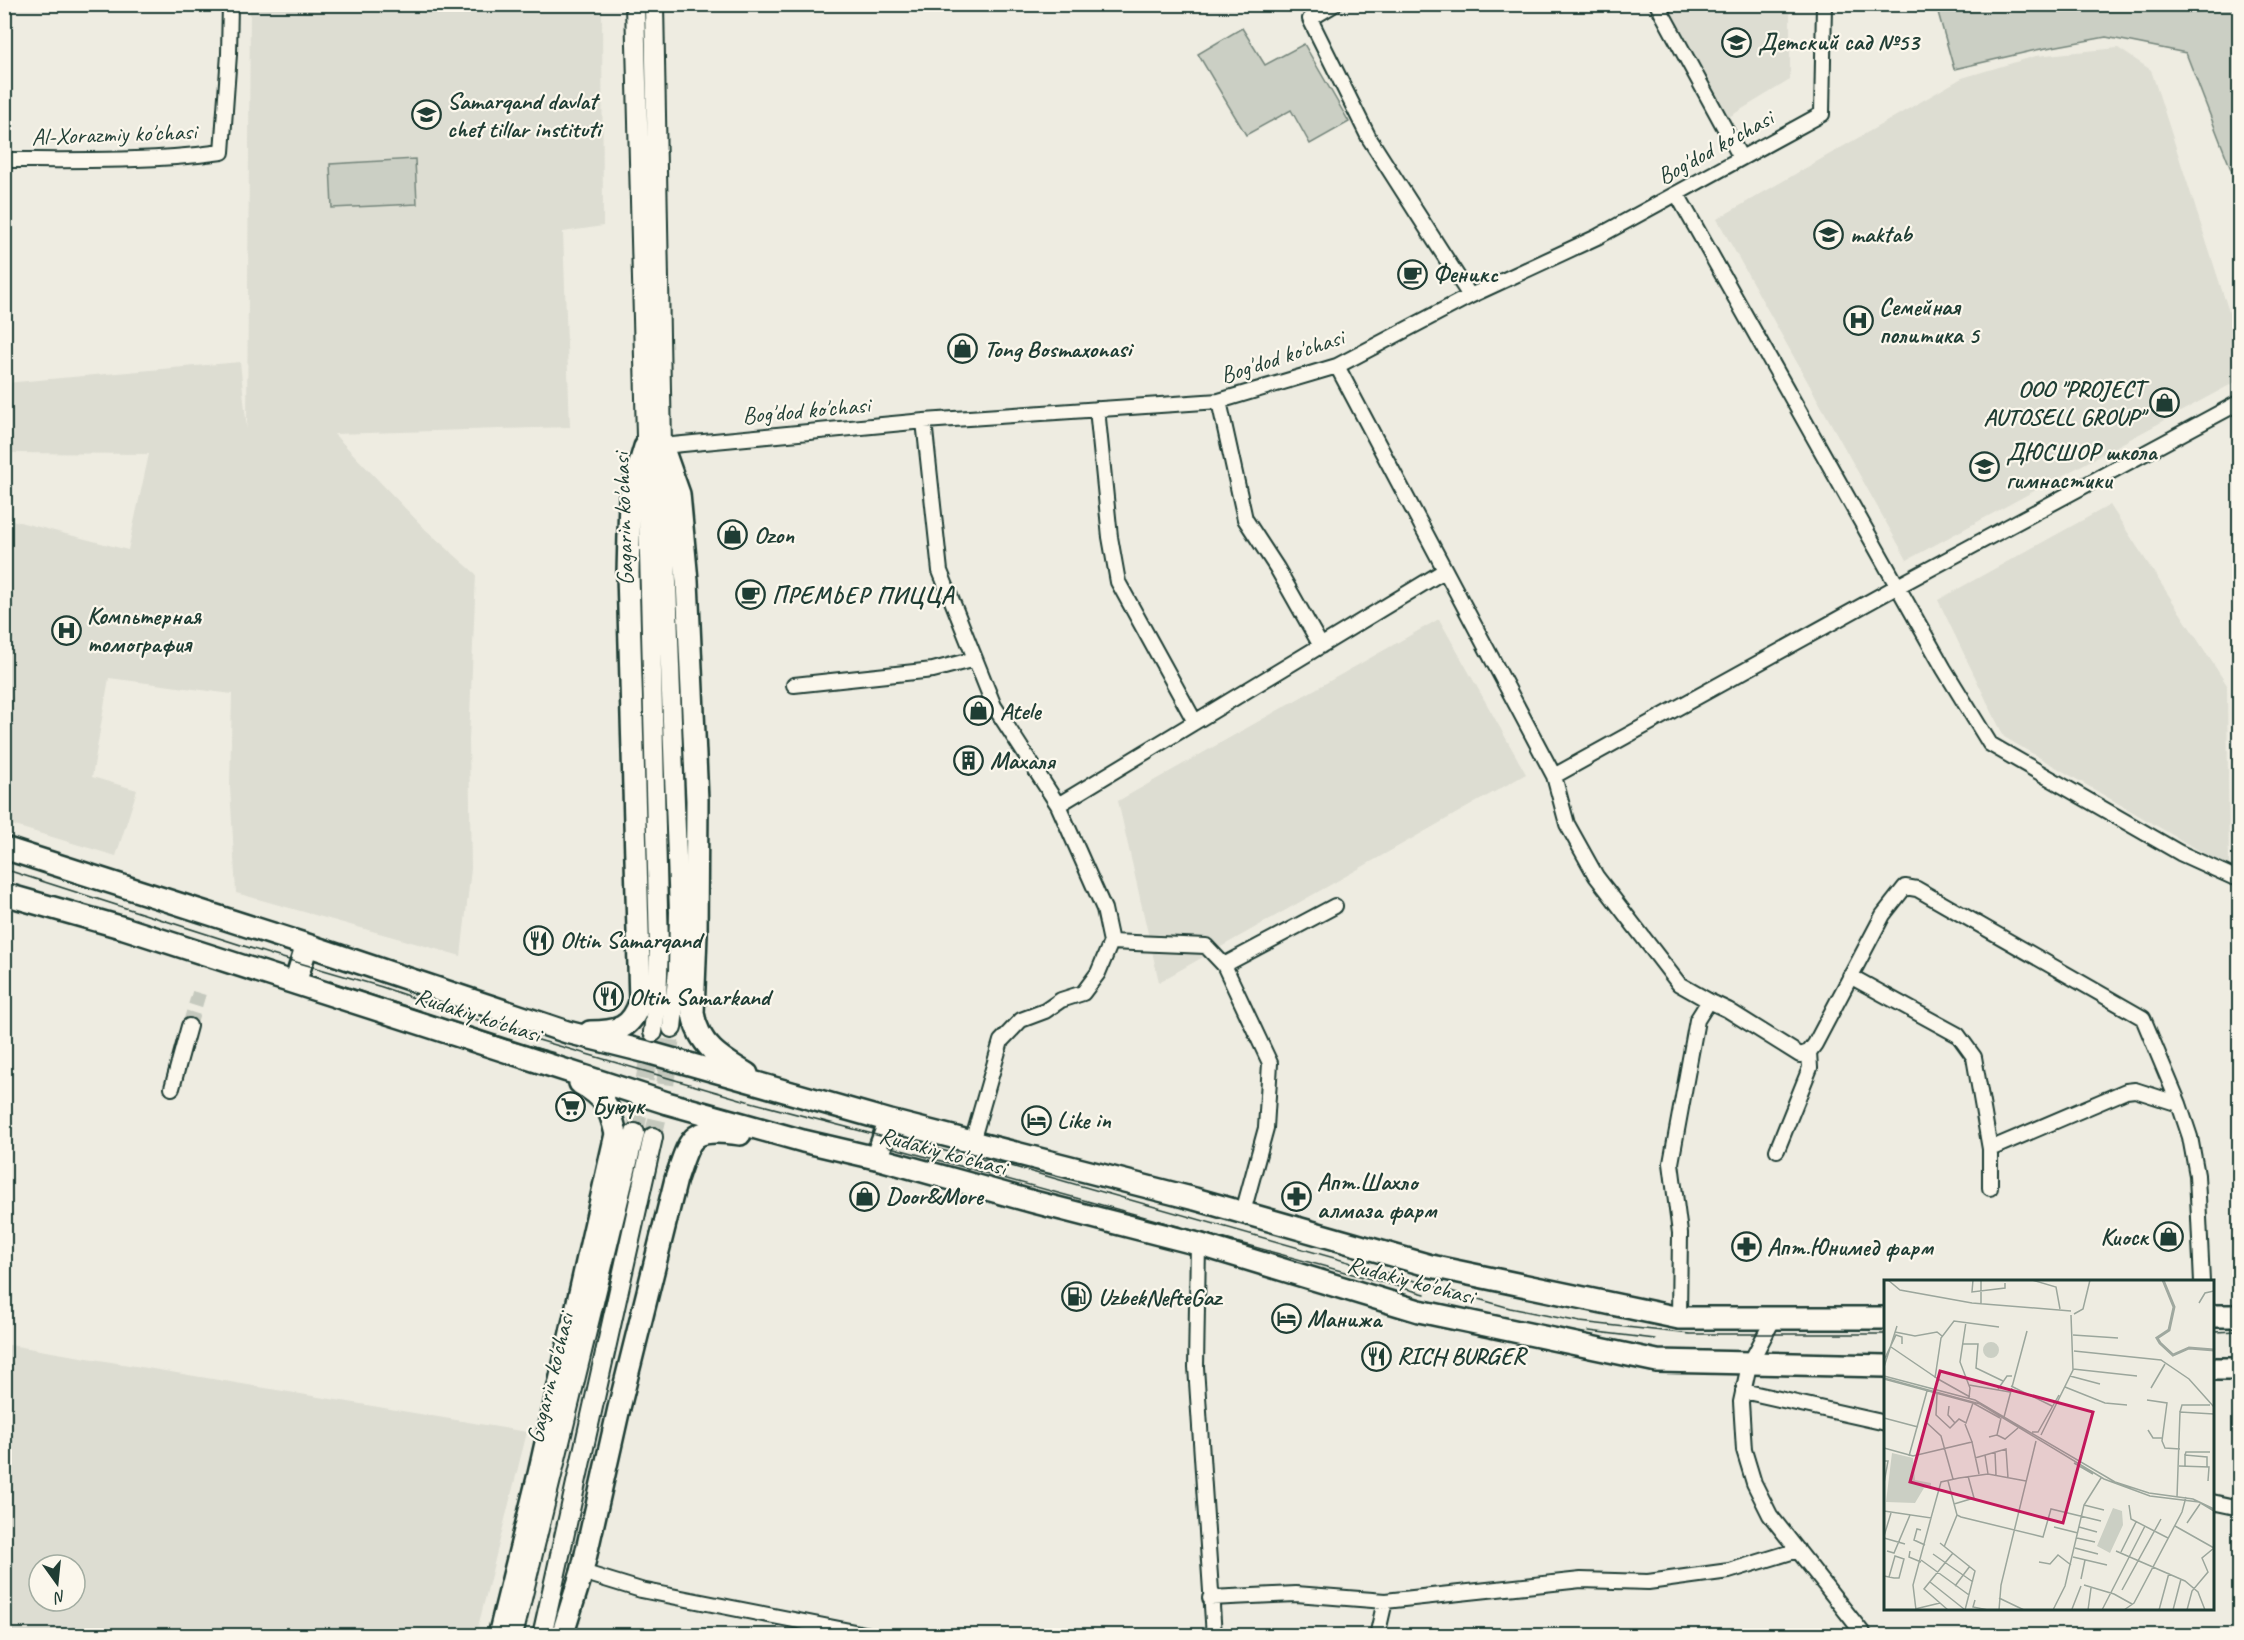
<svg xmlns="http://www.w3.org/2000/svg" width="2244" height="1640" viewBox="0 0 2244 1640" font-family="Caveat,sans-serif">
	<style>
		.built { fill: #ddddd2; fill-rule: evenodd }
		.green { fill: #cbcfc4; stroke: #75867c; stroke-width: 1.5 }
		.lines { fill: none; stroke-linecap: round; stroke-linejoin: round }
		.minor-tunnel { stroke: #c5c9be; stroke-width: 14; stroke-dasharray: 14 7; stroke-linecap: butt }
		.secondary-tunnel { stroke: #c5c9be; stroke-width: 18; stroke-dasharray: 18 9; stroke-linecap: butt }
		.minor-casing { stroke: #1f3d34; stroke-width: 18 }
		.secondary-casing { stroke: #1f3d34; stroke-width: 22 }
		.primary-casing { stroke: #1f3d34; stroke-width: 26 }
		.minor { stroke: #fbf7ec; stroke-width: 14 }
		.secondary { stroke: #fbf7ec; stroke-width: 18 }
		.primary { stroke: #fbf7ec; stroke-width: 21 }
		.tram { stroke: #1f3d34; stroke-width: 1.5 }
		.labels { text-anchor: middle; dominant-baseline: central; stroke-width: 4.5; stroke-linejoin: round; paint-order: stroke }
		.poi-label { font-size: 24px; font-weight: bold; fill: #1f3d34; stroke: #fbf7ec; text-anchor: start }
		.street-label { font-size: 24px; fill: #1f3d34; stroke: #fbf7ec }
		.inset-river { fill: none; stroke: #9fa89f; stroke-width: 3 }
		.inset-road { fill: none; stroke: #9ba69c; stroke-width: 1.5 }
		.view { fill: #c2185b; fill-opacity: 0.15; stroke: #c2185b; stroke-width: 3 }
		.inset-edge { fill: none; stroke: #1f3d34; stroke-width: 3 }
	</style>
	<rect width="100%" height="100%" fill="#eeece1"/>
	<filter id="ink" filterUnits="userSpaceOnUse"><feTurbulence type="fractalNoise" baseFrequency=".0167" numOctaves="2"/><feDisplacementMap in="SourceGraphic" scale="12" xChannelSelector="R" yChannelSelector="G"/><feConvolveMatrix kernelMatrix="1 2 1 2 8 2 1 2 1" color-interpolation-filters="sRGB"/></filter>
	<g filter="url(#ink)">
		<path class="built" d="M250,5H602L603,226L563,232L570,427L334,434L426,530L476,574L469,740L471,869L461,956L236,893L230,787L232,694L109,678L92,777L137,790L116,856L5,823L4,518L128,550L149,454L9,453L5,383L240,362L247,429Z
			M1661,5H1790V80L1729,117Z
			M2118,48L2151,70L2239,343V380L1907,560L1717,219L1962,78L2036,56Z
			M2110,505L2227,685L2229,868L2004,737L1938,600Z
			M1439,619L1526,774L1159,982L1118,801Z
			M4,1344L527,1432L476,1635H5ZM39,1565H75V1601H39Z"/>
		<path class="green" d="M1936,5H2239V190L2186,53L2106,37L2036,50L1954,69Z
			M1242,28L1265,65L1304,44L1349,122L1310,144L1291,110L1246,135L1198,54Z
			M415,159L417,204L332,208L330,164Z"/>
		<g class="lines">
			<path class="minor-tunnel" d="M189,1026L199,993"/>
			<path class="secondary-tunnel" d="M635,1133L652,1039
				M653,1137L665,1086L672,1028"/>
			<defs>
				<path id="minor" d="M1335,4L1310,19L1369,138L1470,296
					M1657,4L1741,158
					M4,160C76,160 151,162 222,152L229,54L230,4
					M1677,194L1944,669L1990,744L2180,853L2233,877
					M1337,366L1554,776L1898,586L2240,402
					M1219,401L1245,519L1277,568L1321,646
					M1097,409L1110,537L1118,582L1195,722
					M924,421L940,571L994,706L1058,805L1444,571
					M662,446L924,421L1219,401L1337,366L1470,296L1597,237L1822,114L1824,4
					M794,685L933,670L975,659
					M1554,776L1567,824L1596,876L1679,984L1709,1001
					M1058,805L1104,909L1111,942
					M1850,976L1958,1035L1974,1057L1990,1149V1188
					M172,1088L189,1026
					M972,1142L1001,1041L1021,1020L1045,1011L1061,1000L1083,993L1098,973L1111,942L1206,946L1224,965
					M1990,1149L2126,1091L2135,1090L2179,1104
					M1777,1150L1810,1068L1809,1052
					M1243,1212L1266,1128L1270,1063L1224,965L1335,906
					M1198,1244L1196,1367L1214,1636
					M1679,1318L1680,1233L1671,1163L1697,1020L1709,1001L1728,1010L1800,1055L1809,1052L1815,1044L1883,915L1905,887L1917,889L2143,1018L2179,1104L2190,1137L2197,1175L2202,1282
					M1774,1318L1749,1365L1741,1402L1744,1450L1754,1483L1770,1515L1865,1636
					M1743,1391L1886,1423
					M2212,1502L2240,1508
					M582,1572L641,1590L875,1636
					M1210,1598L1296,1594L1385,1601L1581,1580L1648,1582L1729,1571L1798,1550
					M1377,1636L1385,1601"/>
				<path id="secondary" d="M635,4L659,947L657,1001L653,1032
					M654,4L662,446L679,912L678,970L672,1028
					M513,1636L635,1133
					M542,1636L653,1137"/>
				<path id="primary" d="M662,446L679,494L687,581L697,800L696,934L693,1013C698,1045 721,1059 747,1074
					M4,848L307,945L567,1032L647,1052L890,1121L1195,1199L1431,1266L1679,1318H1886
					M4,894L124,928L667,1103L803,1141L876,1158L1034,1202L1198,1244L1419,1311L1657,1361L1886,1366
					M295,983L307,945
					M590,1032C617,1032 631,1029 640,1002L628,573L630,497L645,447
					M876,1158L890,1121
					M2212,1316H2240
					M2212,1369H2240
					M499,1636L539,1474L616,1134C610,1107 605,1097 580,1083
					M562,1636L582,1572L619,1408L676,1179C691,1135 691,1127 740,1134"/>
			</defs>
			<use href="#minor" class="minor-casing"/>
			<use href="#secondary" class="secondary-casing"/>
			<use href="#primary" class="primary-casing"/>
			<use href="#minor" class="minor"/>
			<use href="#secondary" class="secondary"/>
			<use href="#primary" class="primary"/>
			<path class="tram" d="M4,869L272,955L382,987L518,1034L747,1101L884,1137L1011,1166L1510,1308L1580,1322L1690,1334H1886
				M330,981L507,1040L555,1053
				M887,1146L1425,1294
				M1589,1331L1655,1339
				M2212,1332L2240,1331"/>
		</g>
	</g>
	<defs>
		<symbol id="school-ring" viewBox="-11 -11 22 22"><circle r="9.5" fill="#fbf7ec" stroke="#1f3d34" stroke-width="1.5"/><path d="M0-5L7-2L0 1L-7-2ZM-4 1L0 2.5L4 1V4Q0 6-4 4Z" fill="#1f3d34"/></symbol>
		<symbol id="university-ring" viewBox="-11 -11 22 22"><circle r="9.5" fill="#fbf7ec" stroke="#1f3d34" stroke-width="1.5"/><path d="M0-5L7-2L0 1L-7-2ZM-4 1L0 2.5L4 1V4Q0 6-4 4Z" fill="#1f3d34"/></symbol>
		<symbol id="cafe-ring" viewBox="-11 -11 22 22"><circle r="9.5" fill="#fbf7ec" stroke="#1f3d34" stroke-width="1.5"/><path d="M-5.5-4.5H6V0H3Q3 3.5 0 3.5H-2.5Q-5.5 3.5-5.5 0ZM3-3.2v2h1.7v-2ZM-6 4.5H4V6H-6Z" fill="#1f3d34"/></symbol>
		<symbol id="hospital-ring" viewBox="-11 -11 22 22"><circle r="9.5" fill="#fbf7ec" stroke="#1f3d34" stroke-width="1.5"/><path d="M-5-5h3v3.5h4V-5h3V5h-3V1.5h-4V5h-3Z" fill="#1f3d34"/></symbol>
		<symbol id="shop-ring" viewBox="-11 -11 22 22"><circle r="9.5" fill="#fbf7ec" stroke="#1f3d34" stroke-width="1.5"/><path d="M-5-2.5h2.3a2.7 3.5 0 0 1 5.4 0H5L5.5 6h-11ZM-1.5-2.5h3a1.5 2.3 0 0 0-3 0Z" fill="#1f3d34"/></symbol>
		<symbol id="building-ring" viewBox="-11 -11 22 22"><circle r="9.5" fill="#fbf7ec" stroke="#1f3d34" stroke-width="1.5"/><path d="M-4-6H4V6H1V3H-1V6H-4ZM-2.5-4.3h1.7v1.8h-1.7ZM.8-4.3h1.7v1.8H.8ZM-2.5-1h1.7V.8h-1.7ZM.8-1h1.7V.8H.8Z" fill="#1f3d34"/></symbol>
		<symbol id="restaurant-ring" viewBox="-11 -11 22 22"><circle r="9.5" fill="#fbf7ec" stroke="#1f3d34" stroke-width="1.5"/><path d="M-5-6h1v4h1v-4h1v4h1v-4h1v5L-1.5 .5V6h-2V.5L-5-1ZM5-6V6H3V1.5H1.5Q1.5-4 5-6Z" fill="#1f3d34"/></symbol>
		<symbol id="supermarket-ring" viewBox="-11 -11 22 22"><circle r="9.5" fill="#fbf7ec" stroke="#1f3d34" stroke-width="1.5"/><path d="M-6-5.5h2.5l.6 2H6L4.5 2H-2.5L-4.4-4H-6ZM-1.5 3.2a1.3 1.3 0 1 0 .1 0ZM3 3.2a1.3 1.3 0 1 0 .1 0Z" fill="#1f3d34"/></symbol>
		<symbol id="hotel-ring" viewBox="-11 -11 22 22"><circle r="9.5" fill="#fbf7ec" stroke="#1f3d34" stroke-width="1.5"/><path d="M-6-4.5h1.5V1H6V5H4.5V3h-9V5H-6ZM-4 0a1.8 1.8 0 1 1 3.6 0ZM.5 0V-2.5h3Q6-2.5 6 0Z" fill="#1f3d34"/></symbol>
		<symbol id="pharmacy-ring" viewBox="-11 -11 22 22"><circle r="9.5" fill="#fbf7ec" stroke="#1f3d34" stroke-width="1.5"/><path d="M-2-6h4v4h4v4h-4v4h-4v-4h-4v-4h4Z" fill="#1f3d34"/></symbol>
		<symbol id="fuel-ring" viewBox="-11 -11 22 22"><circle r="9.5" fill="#fbf7ec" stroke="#1f3d34" stroke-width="1.5"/><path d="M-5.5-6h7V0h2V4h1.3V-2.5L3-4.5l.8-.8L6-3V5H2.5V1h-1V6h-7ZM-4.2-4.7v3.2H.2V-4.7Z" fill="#1f3d34"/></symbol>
	</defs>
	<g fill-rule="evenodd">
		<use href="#school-ring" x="1720" y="26" width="33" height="33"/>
		<use href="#university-ring" x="410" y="98" width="33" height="33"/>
		<use href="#school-ring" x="1812" y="218" width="33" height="33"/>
		<use href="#cafe-ring" x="1396" y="258" width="33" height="33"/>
		<use href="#hospital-ring" x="1842" y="304" width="33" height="33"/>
		<use href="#shop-ring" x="946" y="332" width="33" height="33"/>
		<use href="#shop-ring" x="2148" y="386" width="33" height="33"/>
		<use href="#school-ring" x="1968" y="450" width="33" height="33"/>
		<use href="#shop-ring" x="716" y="518" width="33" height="33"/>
		<use href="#cafe-ring" x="734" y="578" width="33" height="33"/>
		<use href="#hospital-ring" x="50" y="614" width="33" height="33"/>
		<use href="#shop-ring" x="962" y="694" width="33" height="33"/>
		<use href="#building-ring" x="952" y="744" width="33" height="33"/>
		<use href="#restaurant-ring" x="522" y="924" width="33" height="33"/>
		<use href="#restaurant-ring" x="592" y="980" width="33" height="33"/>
		<use href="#supermarket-ring" x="554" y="1090" width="33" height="33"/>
		<use href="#hotel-ring" x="1020" y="1104" width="33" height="33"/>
		<use href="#shop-ring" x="848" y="1180" width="33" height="33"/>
		<use href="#pharmacy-ring" x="1280" y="1180" width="33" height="33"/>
		<use href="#shop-ring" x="2152" y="1220" width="33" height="33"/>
		<use href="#pharmacy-ring" x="1730" y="1230" width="33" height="33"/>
		<use href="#fuel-ring" x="1060" y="1280" width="33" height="33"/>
		<use href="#hotel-ring" x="1270" y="1302" width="33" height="33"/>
		<use href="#restaurant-ring" x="1360" y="1340" width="33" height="33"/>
	</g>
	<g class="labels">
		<g class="poi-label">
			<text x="1758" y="42">Детский сад №53</text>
			<text x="447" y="101">Samarqand davlat<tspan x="447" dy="28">chet tillar instituti</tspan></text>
			<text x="1850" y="234">maktab</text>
			<text x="1433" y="274">Феникс</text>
			<text x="1879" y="307">Семейная<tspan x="1879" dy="28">политика 5</tspan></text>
			<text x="984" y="349">Tong Bosmaxonasi</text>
			<text x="2144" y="389" text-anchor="end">OOO "PROJECT<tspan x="2144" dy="28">AUTOSELL GROUP"</tspan></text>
			<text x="2006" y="452">ДЮСШОР школа<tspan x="2006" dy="28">гимнастики</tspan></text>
			<text x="754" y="535">Ozon</text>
			<text x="772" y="595">ПРЕМЬЕР ПИЦЦА</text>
			<text x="87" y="616">Компьтерная<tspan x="87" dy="28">томография</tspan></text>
			<text x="1000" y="711">Atele</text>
			<text x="990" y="761">Махаля</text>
			<text x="560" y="940">Oltin Samarqand</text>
			<text x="629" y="997">Oltin Samarkand</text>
			<text x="592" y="1106">Буюук</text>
			<text x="1057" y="1120">Like in</text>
			<text x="1317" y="1182">Апт.Шахло<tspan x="1317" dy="28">алмаза фарм</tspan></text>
			<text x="886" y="1196">Door&amp;More</text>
			<text x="2148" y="1237" text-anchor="end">Киоск</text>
			<text x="1767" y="1247">Апт.Юнимед фарм</text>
			<text x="1098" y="1297">UzbekNefteGaz</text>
			<text x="1307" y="1319">Манижа</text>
			<text x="1397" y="1356">RICH BURGER</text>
		</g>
		<g class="street-label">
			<text transform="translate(114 134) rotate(-2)">Al-Xorazmiy ko'chasi</text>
			<text transform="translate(1715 147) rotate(-29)">Bog'dod ko'chasi</text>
			<text transform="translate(1282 356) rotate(-18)">Bog'dod ko'chasi</text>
			<text transform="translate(806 410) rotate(-5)">Bog'dod ko'chasi</text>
			<text transform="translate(623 519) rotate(-92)">Gagarin ko'chasi</text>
			<text transform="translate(478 1015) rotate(18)">Rudakiy ko'chasi</text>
			<text transform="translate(943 1151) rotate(15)">Rudakiy ko'chasi</text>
			<text transform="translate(1411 1280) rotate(15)">Rudakiy ko'chasi</text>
			<text transform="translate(550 1378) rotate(-76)">Gagarin ko'chasi</text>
		</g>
	</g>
	<g transform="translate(1884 1280)">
		<rect width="330" height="330" fill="#eeece1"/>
		<path d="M99 70a8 8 0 1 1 16 0a8 8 0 1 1-16 0ZM8,173L29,178L31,200L47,203V208H40L31,223L2,222ZM229,228L238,231L239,245L226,273L213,266Z" fill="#cbcfc4"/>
		<path class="inset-river" d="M279,0L290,27L285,50L273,58L276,63L289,75L305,68L330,70"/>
		<path class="inset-road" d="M4,0L16,10L88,23L187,31M89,0L88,12L121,8V3M97,0V24M148,0L172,7L176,29M315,23L321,13L330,11M190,34L199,29L206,0M82,42L76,82L86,108L85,118M11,52L31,56L53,52L58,56M189,55L234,58M79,64H94L92,88L119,101M7,67L54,99L51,109M190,71L277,80L305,99L330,127M0,80L12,55L18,57V64M0,87L13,46M189,89L253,96M0,96L91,120L231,202L265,213L309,219L330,229M186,96L216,104M0,98L96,124L220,199L266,216L315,222L330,231M51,98L57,58L70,41L115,47M0,99L89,123L116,138M54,99L86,117M85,105L126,112M127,106L168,126M181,107L221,123L243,125M267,108L281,84M114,109L123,96H128M53,114L52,135L66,148L75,139L82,143L89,123M263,120L283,123L278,161L281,168L296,169M65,126L64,135L71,143M296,132L298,125H326M120,137L143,51M0,138L34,147M43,143L57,156L69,199M81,144L88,162M264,150L269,158H278M148,152H154L175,115M113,155L121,159L134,148M157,155L189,90L187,35M105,157L113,155L117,138M0,168L29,176L88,162L95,194M111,172L112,195M101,175L104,194M301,175L302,172H326M25,176L43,111M91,178L122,169L124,198M0,181H4L0,203M190,183L209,194M295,186L325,187L324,201M301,186V175L323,177V187M64,201L73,235L77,237L159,257L167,229L217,241M293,217L296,132L330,134M70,224L90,218L84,196M200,225L220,230M245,225L247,239L284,258M0,231L47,238L57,202L75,198L104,194L142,201M303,243L316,224M291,246L330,268M170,247L194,253M195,247L213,252M37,250L33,249L30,260L41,265M0,256L7,233M0,258L21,264M193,258L211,262M56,263L91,291L81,330M60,267L73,235M191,268L214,274M3,271L10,273L26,235M26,271L25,277L37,282M232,271L301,301L314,312L321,330M237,272L252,242M49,274L89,302M189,277L223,285M37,280L85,315M155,282L166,284L174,275L187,285M0,296L10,298H15L20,279L11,276L5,297M197,299L201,280M46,302L80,329M200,305L230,314L248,324M71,306L86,286M238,310L277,239M115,318L140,330M91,320L89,327L104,330M31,329L56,323M188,329L197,306M32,330L29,305L47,238M64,330L40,309L69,273M115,330L117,305L152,161M169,330L181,306L200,225L217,198M204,330L207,308M218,330L261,246M240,330L250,323L298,232L302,217M275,330L285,293M289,330L297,299M303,330L308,311L324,292L318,278L330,268"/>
		<path class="view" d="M56,91L209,132L179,243L26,202Z"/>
		<rect width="330" height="330" class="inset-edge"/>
	</g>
	<rect width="2244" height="1640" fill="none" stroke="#fbf7ec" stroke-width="24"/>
	<rect x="12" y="12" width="2220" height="1616" fill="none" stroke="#1f3d34" stroke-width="2" filter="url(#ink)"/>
	<g transform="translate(57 1583) rotate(165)"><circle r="28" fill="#fbf7ec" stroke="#a3ada2" stroke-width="1.5"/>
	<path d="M0-4.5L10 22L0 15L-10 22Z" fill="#1f3d34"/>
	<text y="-9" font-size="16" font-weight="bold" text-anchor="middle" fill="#1f3d34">N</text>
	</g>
</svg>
